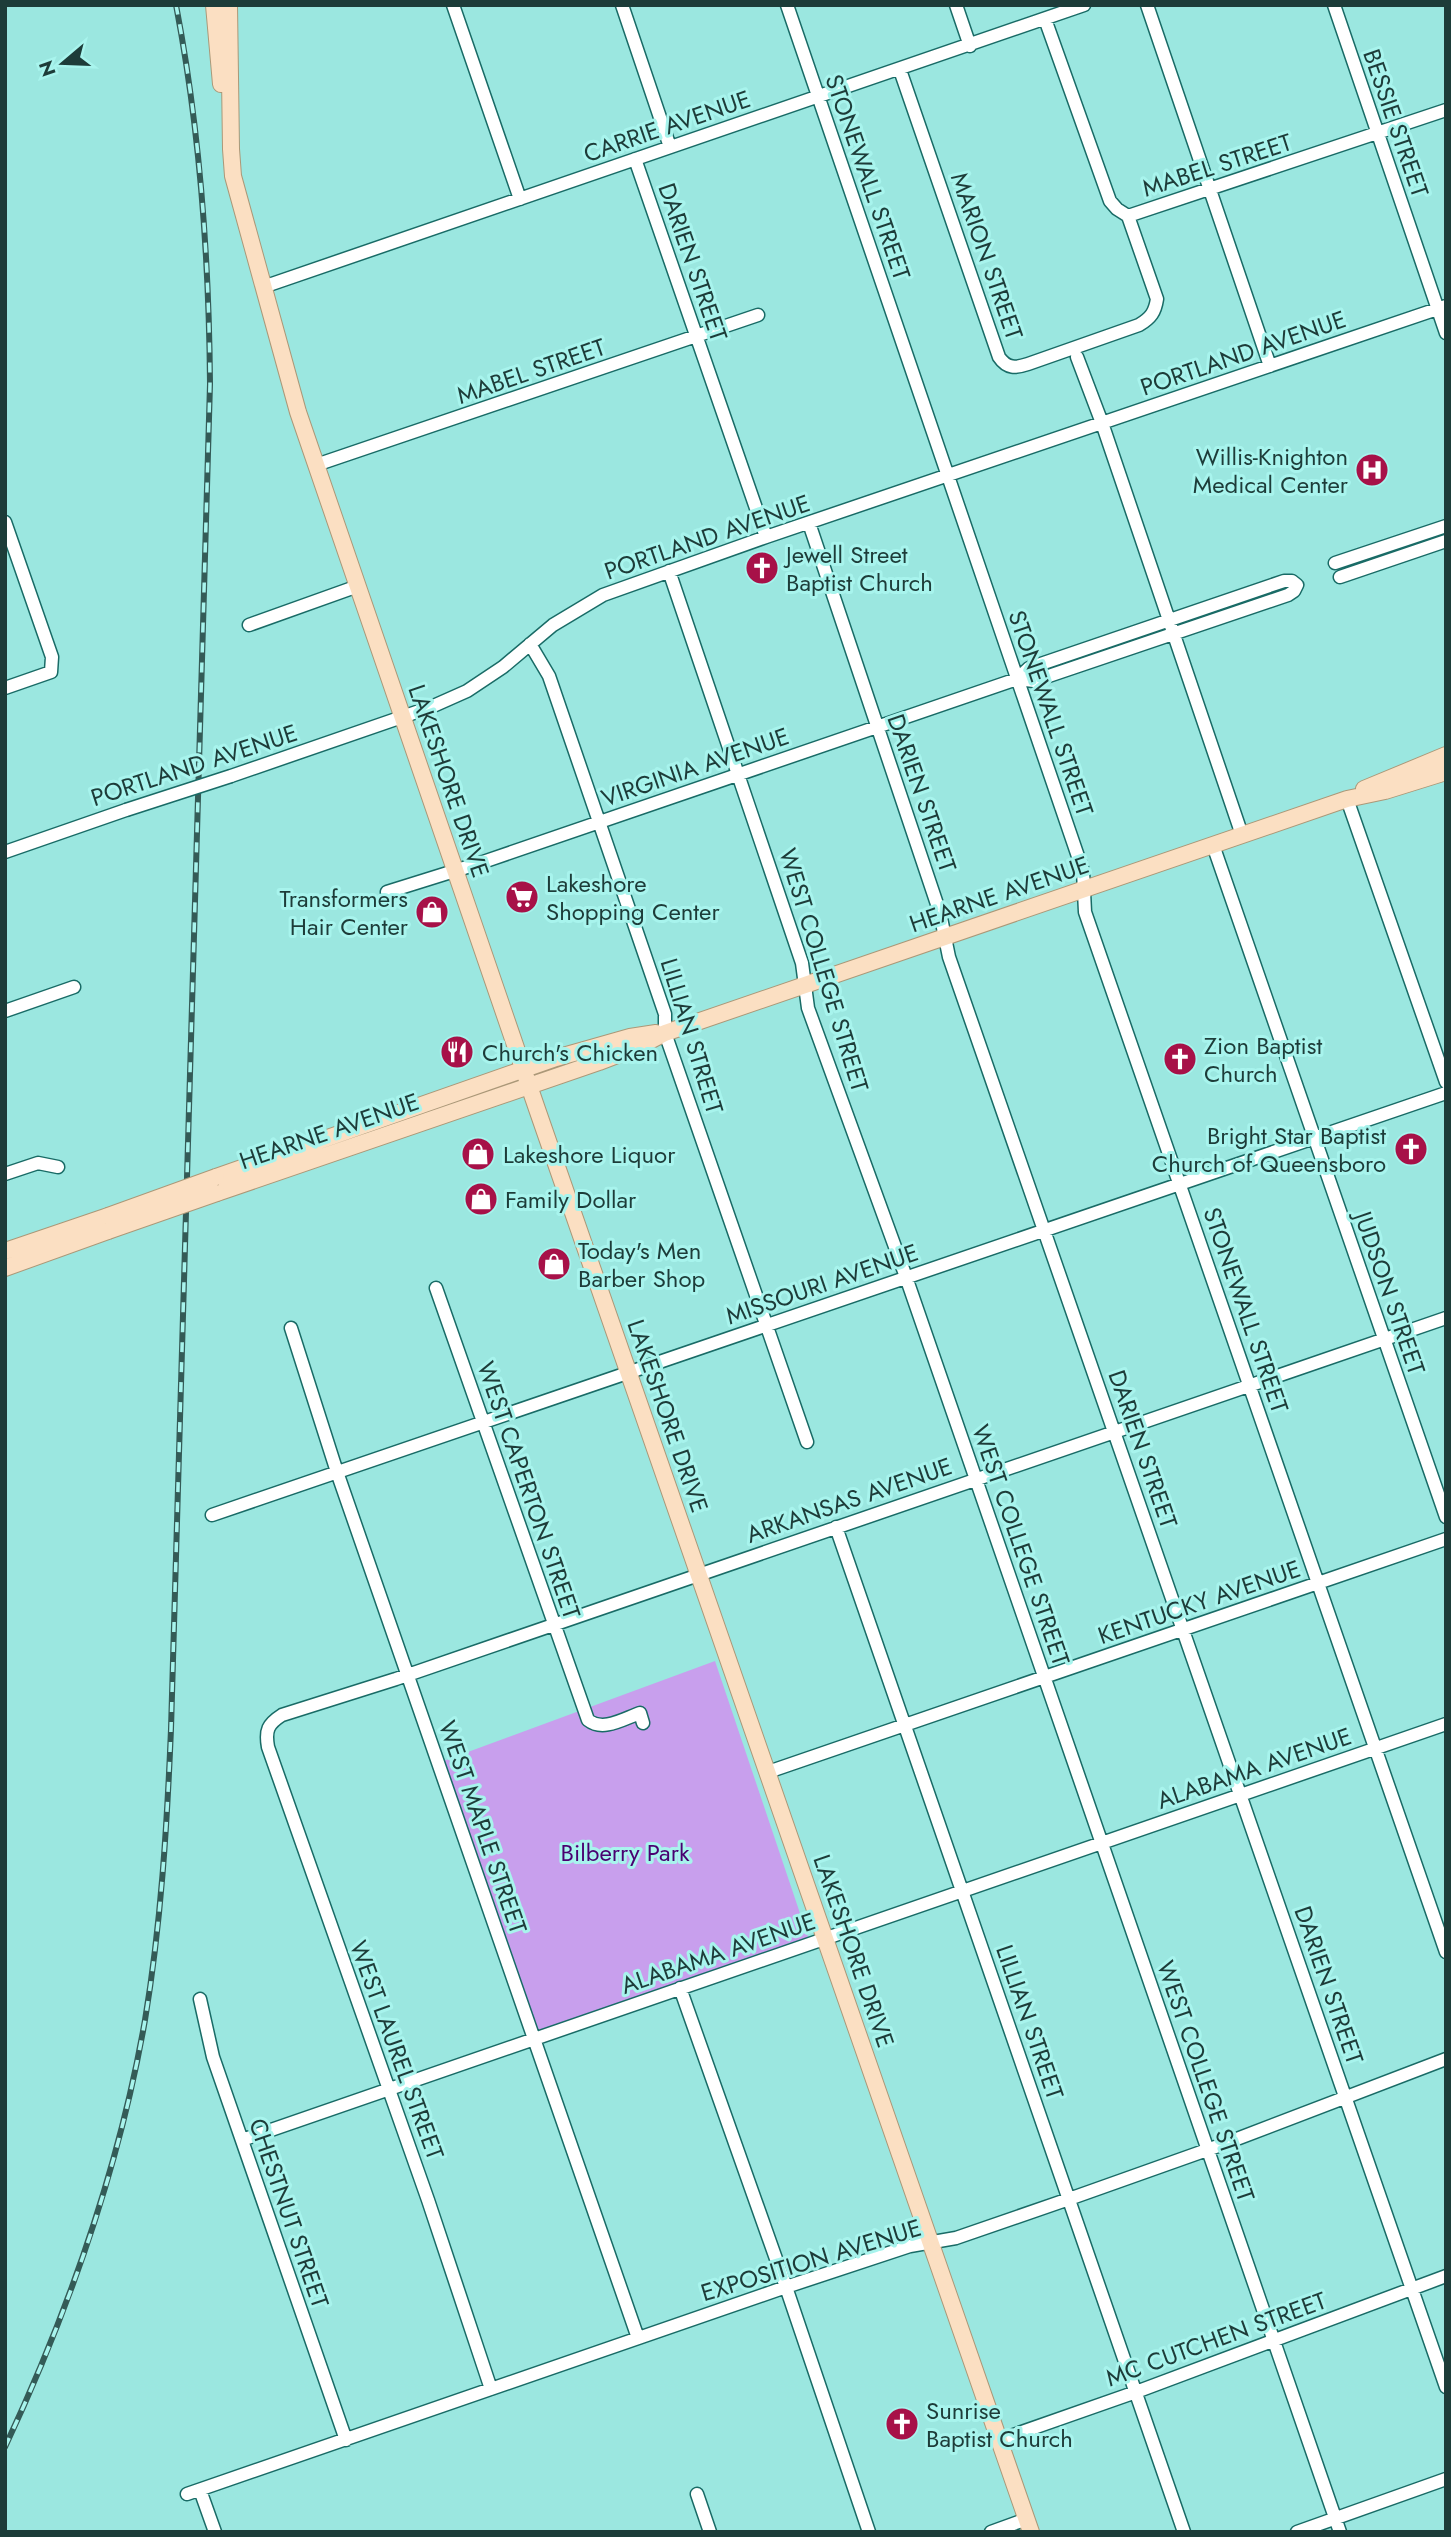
<svg xmlns="http://www.w3.org/2000/svg" width="1451" height="2537" viewBox="0 0 1451 2537" font-family="Jost,sans-serif">
	<style>
		.green { fill: #c89fed }
		.lines { fill: none; stroke-linecap: round; stroke-linejoin: round }
		.minor-casing { stroke: #196b66; stroke-width: 15 }
		.major-casing { stroke: #ab9878; stroke-width: 18 }
		.minor { stroke: #fff; stroke-width: 12 }
		.major { stroke: #fbdfc2; stroke-width: 16 }
		.rail-casing { stroke: #345b57; stroke-width: 6 }
		.rail { stroke: #a8f4ed; stroke-width: 3.5; stroke-dasharray: 10; stroke-linecap: butt }
		.minor-bridge-casing { stroke: #196b66; stroke-width: 15; stroke-linecap: butt }
		.major-bridge-casing { stroke: #ab9878; stroke-width: 18; stroke-linecap: butt }
		.minor-bridge { stroke: #fff; stroke-width: 12 }
		.major-bridge { stroke: #fbdfc2; stroke-width: 16 }
		.labels { text-anchor: middle; dominant-baseline: central; stroke-width: 6; stroke-linejoin: round; paint-order: stroke }
		.street-label { font-size: 24px; fill: #1d3c39; stroke: #a8f4ed }
		.poi-label { font-size: 24px; fill: #1d3c39; stroke: #a8f4ed; text-anchor: start }
		.park-label { font-size: 24px; fill: #490070; stroke: #a8f4ed }
	</style>
	<rect width="100%" height="100%" fill="#9be7e0"/>
	<path class="green" d="M715,1661L810,1943L534,2038L438,1763Z"/>
	<g class="lines">
		<defs>
			<path id="minor" d="M453,5L520,199
				M622,5L670,147
				M787,5L1083,871L1085,912L1446,1952
				M956,5L970,46
				M1147,5L1270,366
				M1334,5L1446,333
				M1045,19L1110,201L1117,209L1128,216L1446,110
				M900,70L999,357C1007,369 1016,368 1028,364L1139,325C1151,318 1155,312 1157,299L1128,216
				M635,159L766,537
				M263,287L1084,5
				M1077,357L1102,423L1242,835
				M316,465L758,315
				M5,522L52,657L51,672L5,688
				M809,523L940,913L949,957L1446,2387
				M1335,563L1446,526
				M669,571L802,963L808,1008L906,1277L1340,2532
				M1340,577L1446,541
				M249,625L358,586
				M530,644L549,676L665,1014V1033L807,1442
				M231,776L431,707L467,691L503,667L553,625L603,595L766,537L1446,306
				M1347,799L1446,1082
				M1213,845L1446,1517
				M5,852L126,810
				M387,892L483,862L1017,679L1029,668L1284,581H1292L1297,585L1294,591L1288,595L1034,681L1017,679
				M5,1011L74,987
				M5,1174L38,1163L58,1167
				M436,1288L588,1720C603,1732 623,1719 640,1713L643,1723
				M291,1328L337,1472L638,2338
				M212,1515L1446,1093
				M836,1527L1184,2532
				M768,1772L1446,1539
				M680,1988L786,2287L869,2532
				M200,1999L213,2057L346,2440
				M242,2140L1446,1724
				M491,2389L428,2200L268,1747C265,1730 268,1724 282,1715L396,1679L1446,1318
				M999,2440L1136,2392L1446,2276
				M200,2490L215,2532
				M187,2494L786,2287L910,2246L956,2238L1069,2199L1221,2145L1446,2059
				M697,2494L710,2532
				M991,2532L1027,2519
				M1297,2532L1446,2479"/>
			<path id="major" d="M214,5L221,84
				M229,5L231,149L233,176L298,412L537,1109L1031,2532
				M1364,789L1446,755
				M216,1177L556,1058L630,1037L656,1033
				M217,1193L599,1062L638,1047L665,1033L1347,799L1385,791L1446,772
				M5,1251L108,1216
				M5,1268L108,1231"/>
		</defs>
		<use href="#minor" class="minor-casing"/>
		<use href="#major" class="major-casing"/>
		<use href="#minor" class="minor"/>
		<use href="#major" class="major"/>
		<defs>
			<path id="rail" d="M5,2447C69,2310 119,2169 145,2020C161,1924 167,1826 171,1729L210,384C209,257 200,130 176,5"/>
		</defs>
		<use href="#rail" class="rail-casing"/>
		<use href="#rail" class="rail"/>
		<defs>
			<path id="minor-bridge" d="M126,810L231,776"/>
			<path id="major-bridge" d="M108,1216L216,1177
				M108,1231L217,1193"/>
		</defs>
		<use href="#minor-bridge" class="minor-bridge-casing"/>
		<use href="#major-bridge" class="major-bridge-casing"/>
		<use href="#minor-bridge" class="minor-bridge"/>
		<use href="#major-bridge" class="major-bridge"/>
	</g>
	<defs>
		<symbol id="hospital-disc" viewBox="-11 -11 22 22"><circle r="9.5" fill="#a71148" stroke="#a8f4ed"/><path d="M-5-5h3v3.5h4V-5h3V5h-3V1.5h-4V5h-3Z" fill="#fff"/></symbol>
		<symbol id="church-disc" viewBox="-11 -11 22 22"><circle r="9.5" fill="#a71148" stroke="#a8f4ed"/><path d="M-1.2-6h2.4v3.5h3.3v2.4h-3.3V6h-2.4V-.1h-3.3v-2.4h3.3Z" fill="#fff"/></symbol>
		<symbol id="supermarket-disc" viewBox="-11 -11 22 22"><circle r="9.5" fill="#a71148" stroke="#a8f4ed"/><path d="M-6-5.5h2.5l.6 2H6L4.5 2H-2.5L-4.4-4H-6ZM-1.5 3.2a1.3 1.3 0 1 0 .1 0ZM3 3.2a1.3 1.3 0 1 0 .1 0Z" fill="#fff"/></symbol>
		<symbol id="shop-disc" viewBox="-11 -11 22 22"><circle r="9.5" fill="#a71148" stroke="#a8f4ed"/><path d="M-5-2.5h2.3a2.7 3.5 0 0 1 5.4 0H5L5.5 6h-11ZM-1.5-2.5h3a1.5 2.3 0 0 0-3 0Z" fill="#fff"/></symbol>
		<symbol id="restaurant-disc" viewBox="-11 -11 22 22"><circle r="9.5" fill="#a71148" stroke="#a8f4ed"/><path d="M-5-6h1v4h1v-4h1v4h1v-4h1v5L-1.5 .5V6h-2V.5L-5-1ZM5-6V6H3V1.5H1.5Q1.5-4 5-6Z" fill="#fff"/></symbol>
	</defs>
	<g fill-rule="evenodd">
		<use href="#hospital-disc" x="1353" y="451" width="38" height="38"/>
		<use href="#church-disc" x="743" y="549" width="38" height="38"/>
		<use href="#supermarket-disc" x="503" y="878" width="38" height="38"/>
		<use href="#shop-disc" x="413" y="893" width="38" height="38"/>
		<use href="#restaurant-disc" x="438" y="1033" width="38" height="38"/>
		<use href="#church-disc" x="1161" y="1040" width="38" height="38"/>
		<use href="#church-disc" x="1392" y="1130" width="38" height="38"/>
		<use href="#shop-disc" x="459" y="1135" width="38" height="38"/>
		<use href="#shop-disc" x="462" y="1180" width="38" height="38"/>
		<use href="#shop-disc" x="535" y="1245" width="38" height="38"/>
		<use href="#church-disc" x="883" y="2405" width="38" height="38"/>
	</g>
	<g class="labels">
		<g class="street-label">
			<text transform="translate(1396 123) rotate(71)">BESSIE STREET</text>
			<text transform="translate(667 126) rotate(-19)">CARRIE AVENUE</text>
			<text transform="translate(1217 165) rotate(-18)">MABEL STREET</text>
			<text transform="translate(868 177) rotate(71)">STONEWALL STREET</text>
			<text transform="translate(987 256) rotate(71)">MARION STREET</text>
			<text transform="translate(693 262) rotate(71)">DARIEN STREET</text>
			<text transform="translate(1243 353) rotate(-19)">PORTLAND AVENUE</text>
			<text transform="translate(531 371) rotate(-19)">MABEL STREET</text>
			<text transform="translate(707 537) rotate(-19)">PORTLAND AVENUE</text>
			<text transform="translate(1051 713) rotate(71)">STONEWALL STREET</text>
			<text transform="translate(194 765) rotate(-18)">PORTLAND AVENUE</text>
			<text transform="translate(695 767) rotate(-19)">VIRGINIA AVENUE</text>
			<text transform="translate(449 781) rotate(71)">LAKESHORE DRIVE</text>
			<text transform="translate(922 793) rotate(71)">DARIEN STREET</text>
			<text transform="translate(999 894) rotate(-19)">HEARNE AVENUE</text>
			<text transform="translate(824 970) rotate(73)">WEST COLLEGE STREET</text>
			<text transform="translate(692 1036) rotate(73)">LILLIAN STREET</text>
			<text transform="translate(329 1131) rotate(-19)">HEARNE AVENUE</text>
			<text transform="translate(822 1284) rotate(-19)">MISSOURI AVENUE</text>
			<text transform="translate(1390 1293) rotate(71)">JUDSON STREET</text>
			<text transform="translate(1246 1310) rotate(71)">STONEWALL STREET</text>
			<text transform="translate(668 1416) rotate(71)">LAKESHORE DRIVE</text>
			<text transform="translate(1143 1449) rotate(71)">DARIEN STREET</text>
			<text transform="translate(529 1490) rotate(71)">WEST CAPERTON STREET</text>
			<text transform="translate(849 1500) rotate(-19)">ARKANSAS AVENUE</text>
			<text transform="translate(1021 1545) rotate(71)">WEST COLLEGE STREET</text>
			<text transform="translate(1199 1602) rotate(-19)">KENTUCKY AVENUE</text>
			<text transform="translate(1254 1768) rotate(-19)">ALABAMA AVENUE</text>
			<text transform="translate(483 1827) rotate(71)">WEST MAPLE STREET</text>
			<text transform="translate(854 1951) rotate(71)">LAKESHORE DRIVE</text>
			<text transform="translate(718 1953) rotate(-19)">ALABAMA AVENUE</text>
			<text transform="translate(1329 1985) rotate(71)">DARIEN STREET</text>
			<text transform="translate(1030 2022) rotate(71)">LILLIAN STREET</text>
			<text transform="translate(397 2050) rotate(70)">WEST LAUREL STREET</text>
			<text transform="translate(1206 2081) rotate(71)">WEST COLLEGE STREET</text>
			<text transform="translate(289 2213) rotate(71)">CHESTNUT STREET</text>
			<text transform="translate(811 2260) rotate(-17)">EXPOSITION AVENUE</text>
			<text transform="translate(1216 2339) rotate(-20)">MC CUTCHEN STREET</text>
		</g>
		<g class="poi-label">
			<text x="1348" y="456" text-anchor="end">Willis-Knighton<tspan x="1348" dy="28">Medical Center</tspan></text>
			<text x="786" y="554">Jewell Street<tspan x="786" dy="28">Baptist Church</tspan></text>
			<text x="546" y="883">Lakeshore<tspan x="546" dy="28">Shopping Center</tspan></text>
			<text x="408" y="898" text-anchor="end">Transformers<tspan x="408" dy="28">Hair Center</tspan></text>
			<text x="1204" y="1045">Zion Baptist<tspan x="1204" dy="28">Church</tspan></text>
			<text x="482" y="1052">Church's Chicken</text>
			<text x="1386" y="1135" text-anchor="end">Bright Star Baptist<tspan x="1386" dy="28">Church of Queensboro</tspan></text>
			<text x="503" y="1154">Lakeshore Liquor</text>
			<text x="505" y="1199">Family Dollar</text>
			<text x="578" y="1250">Today's Men<tspan x="578" dy="28">Barber Shop</tspan></text>
			<text x="926" y="2410">Sunrise<tspan x="926" dy="28">Baptist Church</tspan></text>
		</g>
		<g class="park-label">
			<text x="625" y="1852">Bilberry Park</text>
		</g>
	</g>
	<rect width="1451" height="2537" fill="none" stroke="#1d3c39" stroke-width="14"/>
	<g transform="translate(63 63) rotate(251)" stroke="#a8f4ed" stroke-width="5" paint-order="stroke">
	<path d="M0-5L12 26L0 18L-12 26Z" fill="#1d3c39"/>
	<text y="-10" font-size="19" font-weight="bold" text-anchor="middle" fill="#1d3c39">N</text>
	</g>
</svg>
